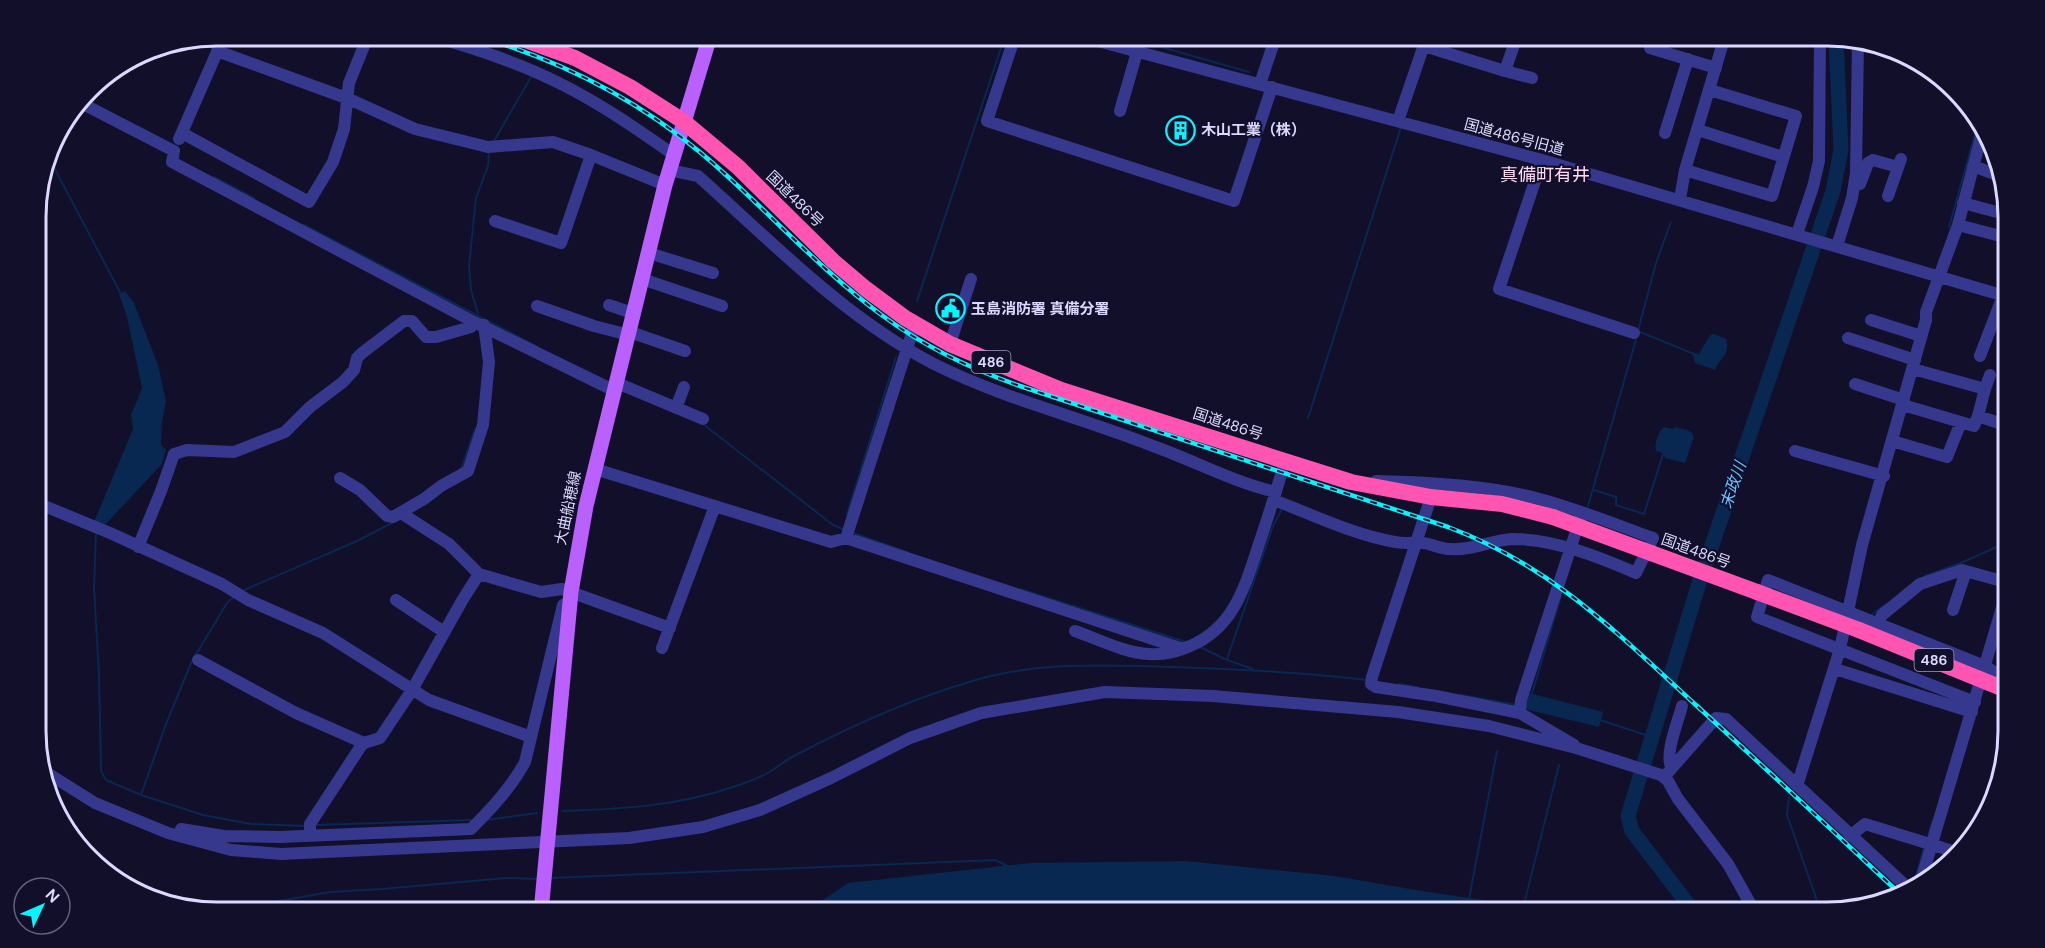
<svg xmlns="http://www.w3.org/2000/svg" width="2045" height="948" viewBox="0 0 2045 948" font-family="'DM Sans','Noto Sans JP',sans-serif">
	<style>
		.water { fill: #082751 }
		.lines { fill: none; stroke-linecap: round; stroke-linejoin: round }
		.stream { stroke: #082751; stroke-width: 2 }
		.river { stroke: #082751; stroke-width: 15 }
		.minor { stroke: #36388e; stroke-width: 12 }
		.major { stroke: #ba60ff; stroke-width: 15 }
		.highway { stroke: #ff54b1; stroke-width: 16 }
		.rail-casing { stroke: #05f5ff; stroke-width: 4.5 }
		.rail { stroke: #120f2b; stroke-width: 2; stroke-dasharray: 7; stroke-linecap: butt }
		.highway-bridge { stroke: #ff54b1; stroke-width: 16 }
		.labels { text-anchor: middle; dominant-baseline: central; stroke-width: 4.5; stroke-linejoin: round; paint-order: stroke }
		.shield { fill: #120f2b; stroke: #9f9cbf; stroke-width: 1.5 }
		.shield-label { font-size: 14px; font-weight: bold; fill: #dbd9ff }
		.poi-label { font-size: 15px; font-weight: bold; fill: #dbd9ff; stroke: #120f2b; text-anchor: start }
		.street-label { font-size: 15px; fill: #dbd9ff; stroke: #120f2b }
		.water-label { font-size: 16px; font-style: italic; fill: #67c2ff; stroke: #120f2b }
		.quarter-label { font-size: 18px; fill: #ffdbf4; stroke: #120f2b }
		.rim { fill: none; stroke: #dbd9ff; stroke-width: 3 }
	</style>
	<rect width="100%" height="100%" fill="#120f2b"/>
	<path class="water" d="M125,291L134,303L158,365L166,401L162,422L161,445L166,450L162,464L102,528L94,522L133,429L131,415L142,388L127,317L119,294Z
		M1714,334L1726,339C1731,357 1718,358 1715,370L1695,363L1692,352L1699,354L1710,335Z
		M1664,427L1673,429L1675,427C1682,429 1692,429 1694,437L1685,463L1665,458L1663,453L1656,451C1654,444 1658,432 1664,427Z
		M1529,693L1603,712L1599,727L1525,709Z
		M1186,861L1335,876L1422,891L1511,904L1525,912H805L848,883L1030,863Z"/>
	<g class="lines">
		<path class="stream" d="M562,39L564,36
			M1140,41L1249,72
			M1431,45L1434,36
			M494,141L531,77
			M49,158L122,296
			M214,177L254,198
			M304,225L536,346
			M1949,227L1978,123
			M917,301L1005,36
			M478,313L471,290L469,266L476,198L488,166L489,151
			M1638,331L1656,263L1671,222
			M1638,331L1694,354
			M1308,418L1401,127
			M703,424L833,525L845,530
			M461,469L475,429
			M1594,490L1616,497V505L1644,514L1664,451
			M1588,506L1637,336
			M847,514L896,357
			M96,532L94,588L99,674L101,771L106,780L141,795L203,815L251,824L306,826
			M853,533L907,552
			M1925,576L1963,562L2008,542
			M2005,578L2009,563
			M1020,589L1186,642
			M242,591L357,541L392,523
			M1869,615H1871L1886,604
			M1200,647L1227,660L1253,669
			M195,656L227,603L235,596
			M1227,659L1273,526L1283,507
			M1399,684L1417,687
			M1461,695L1517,705
			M1531,697L1561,596
			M1600,720L1652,737
			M141,795L166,724L192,661
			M1789,797L1787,815L1821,912
			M563,811C621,809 678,806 733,787C746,783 760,778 771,771C779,766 786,760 794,756C849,727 909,700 969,682C1035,661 1103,665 1172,667C1237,669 1302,672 1367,680
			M486,820L537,813
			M315,825L471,820
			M1927,840L1932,822
			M1916,876L1924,848
			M550,878L996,860L1007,866
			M1469,899L1497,751
			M207,910L245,907L330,892L382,889L506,878L538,879
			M1522,912L1559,765"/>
		<path class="river" d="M1694,912L1632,831L1628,816L1699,583L1833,191L1841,150L1836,38"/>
		<path class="minor" d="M432,36C476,49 520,63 561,84C601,104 637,129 674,155
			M1015,36L987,121L1234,201L1272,87
			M1079,36L1542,160L2008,297
			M1517,36L1505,71L1532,78
			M1524,36L1536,39
			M1653,36L1650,48L1716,68
			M1424,46L1505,71
			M1131,50L1138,36
			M217,51L349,99L415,129L488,147L553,142L591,155L665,185
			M1260,84L1276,36
			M81,103L174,151L172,162L474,322
			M1120,111L1137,52
			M1398,121L1427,36
			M1698,130L1783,157
			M182,133L309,202L333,162L344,129L349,83L368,36
			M1665,133L1688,59
			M179,139L224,36
			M1542,160L1499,289L1634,333
			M1973,166L2000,176
			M669,170L698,176C772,242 844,317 932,363C1003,399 1080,417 1153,446C1195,461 1233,482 1276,492
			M1685,170L1772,196L1796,116L1710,90
			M1860,184L1868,163L1873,160L1898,167
			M1888,196L1901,159
			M1680,199L1685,170L1725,36
			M1963,203L2008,215
			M495,221L561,243L591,155
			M1958,225L2008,238
			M1797,234L1813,187L1819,161L1820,36
			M1837,246L1852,198L1856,173L1858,42
			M649,253L713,273
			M642,279L722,306
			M609,305L635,314
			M537,306L594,326L629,335
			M1871,320L1921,336
			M630,332L685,351
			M1848,338L1915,360
			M950,344L971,279
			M1980,356L2003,296
			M1913,369L1985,389L1978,416L2008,426
			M617,383L703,419
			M1855,384L1904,400
			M1985,389L1990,375
			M1903,405L1974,426L1978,416
			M676,408L684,387
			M1892,441L1947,457L1961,422
			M1795,451L1884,476
			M595,469L831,542L846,538L1183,649
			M340,478L360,490L387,516L393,517L424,499L441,486L468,471L483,425L489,362L484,325
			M1431,497L1372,677L1371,684L1376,687L1436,696L1520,713L1574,745
			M1274,500C1313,515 1354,535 1395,542C1404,544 1414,542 1423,543C1432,544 1441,549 1450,549C1472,551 1491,540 1513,539C1555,539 1599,557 1636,573L1653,538C1614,524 1575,508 1536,498C1487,485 1426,482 1376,481
			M37,503L110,533L222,584L248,600L323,633L429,700L531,737
			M401,513L449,544L479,574
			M846,538L915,324
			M138,547L161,491L174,454L187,450L234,452L285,432L310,407L343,382L354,370L357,358L362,353L404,321H412L426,337H436L471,327L474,322L615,391
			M396,600L444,632
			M1953,610L1966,571
			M1878,624L1882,615L1920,584L1962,570L2009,583
			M1075,631C1098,639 1125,653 1149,654C1163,655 1177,652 1190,646C1234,628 1245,586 1259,544C1268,517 1277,489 1285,461
			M662,648L715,506
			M198,660L296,713L364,743
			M1835,669L1972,712
			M1975,702L1757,617L1768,580L1985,666L2009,681
			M1520,713L1521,700L1580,519
			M1671,767C1665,752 1678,722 1682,706
			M44,771L95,803L168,833L231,850L281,854L629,838L703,827L760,810L831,778L910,738L981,713L1105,692L1213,696L1398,712L1489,726L1576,748L1661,775L1668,781L1678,799L1728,864L1755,912
			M1664,777L1716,718L1726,719L1908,888
			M1797,786L1840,649L1862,545L1926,320V312L1958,225L1982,133
			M181,829L224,836L280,837L471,829C491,809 511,788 525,762L563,605L571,600
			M310,836V824L361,746L364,743L380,738L412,690L463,599L479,574L541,592L562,589L670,628
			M1850,836L1865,824L1959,853
			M1920,884L2009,584"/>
		<path class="major" d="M541,912L571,592L586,506L665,185L710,36"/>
		<path class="highway" d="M514,36L575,58L630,87L683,121L738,167L833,261L866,289L905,318L950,344L1061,390L1351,482L1431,497L1502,504L1553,517
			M1651,553L1757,592
			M1859,630L2009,691"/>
		<defs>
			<path id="rail" d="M477,36C559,60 635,98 701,153C763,205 817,268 883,316C925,347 971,369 1020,386L1448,527C1552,566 1617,633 1697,706C1764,767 1831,829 1898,892"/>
		</defs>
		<use href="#rail" class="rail-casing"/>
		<use href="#rail" class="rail"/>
		<path class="highway-bridge" d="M1553,517L1651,553
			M1757,592L1859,630"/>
	</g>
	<defs>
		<symbol id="building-ring" viewBox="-11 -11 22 22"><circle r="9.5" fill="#120f2b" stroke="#05f5ff" stroke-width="1.5"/><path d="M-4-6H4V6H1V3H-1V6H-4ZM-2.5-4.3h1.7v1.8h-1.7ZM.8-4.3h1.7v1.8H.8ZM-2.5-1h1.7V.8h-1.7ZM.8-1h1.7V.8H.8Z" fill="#05f5ff"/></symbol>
		<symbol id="civic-ring" viewBox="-11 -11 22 22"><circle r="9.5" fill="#120f2b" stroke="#05f5ff" stroke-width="1.5"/><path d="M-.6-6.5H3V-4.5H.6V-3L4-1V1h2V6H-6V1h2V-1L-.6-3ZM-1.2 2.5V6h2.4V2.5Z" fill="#05f5ff"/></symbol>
	</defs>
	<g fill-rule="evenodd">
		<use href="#building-ring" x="1164" y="114" width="33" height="33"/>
		<use href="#civic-ring" x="934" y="292" width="33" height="33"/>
	</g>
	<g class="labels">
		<g class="shield">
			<rect x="971.5" y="351" width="39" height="22" rx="4.5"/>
			<rect x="1914.5" y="649" width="39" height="22" rx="4.5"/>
		</g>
		<g class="shield-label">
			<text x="991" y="362">486</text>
			<text x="1934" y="660">486</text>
		</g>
		<g class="poi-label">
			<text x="1201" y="130">木山工業（株）</text>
			<text x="971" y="309">玉島消防署 真備分署</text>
		</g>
		<g class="street-label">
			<text transform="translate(1514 137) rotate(15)">国道486号旧道</text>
			<text transform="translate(795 199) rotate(44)">国道486号</text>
			<text transform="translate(1228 424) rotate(18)">国道486号</text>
			<text transform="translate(568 508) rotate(-78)">大曲船穂線</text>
			<text transform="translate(1696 551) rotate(20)">国道486号</text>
		</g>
		<g class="water-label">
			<text transform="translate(1733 485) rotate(-71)">末政川</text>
		</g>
		<g class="quarter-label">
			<text x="1545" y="175">真備町有井</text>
		</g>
	</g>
	<path d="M0 0H2045V948H0ZM217 46H1827A171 171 0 0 1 1998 217V731A171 171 0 0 1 1827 902H217A171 171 0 0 1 46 731V217A171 171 0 0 1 217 46Z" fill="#120f2b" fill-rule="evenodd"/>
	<path class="rim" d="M217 46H1827A171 171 0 0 1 1998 217V731A171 171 0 0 1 1827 902H217A171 171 0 0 1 46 731V217A171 171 0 0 1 217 46Z"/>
	<g transform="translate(42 906) rotate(46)"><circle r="28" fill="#120f2b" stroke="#626080" stroke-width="1.5"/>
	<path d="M0-4.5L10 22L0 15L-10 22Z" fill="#05f5ff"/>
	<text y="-9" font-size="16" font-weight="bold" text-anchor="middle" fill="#dbd9ff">N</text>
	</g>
</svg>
